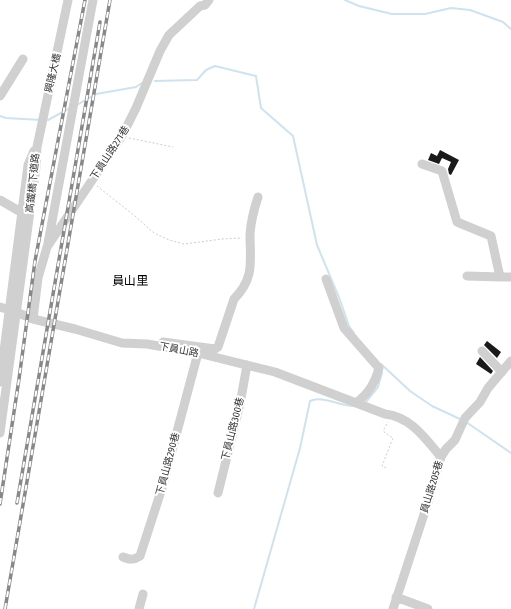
<svg xmlns="http://www.w3.org/2000/svg" width="511" height="609" viewBox="0 0 511 609" font-family="'Fira Sans Condensed','Noto Sans TC',sans-serif">
	<style>
		.lines { fill: none; stroke-linecap: round; stroke-linejoin: round }
		.stream { stroke: #cfe2ee; stroke-width: 2 }
		.building { fill: #1a1a1a }
		.path { stroke: #cdcdcd; stroke-width: 1; stroke-dasharray: 2 2; stroke-linecap: butt }
		.minor { stroke: #d0d0d0; stroke-width: 9 }
		.rail-casing { stroke: #888; stroke-width: 3.5 }
		.rail { stroke: #fff; stroke-width: 2; stroke-dasharray: 6; stroke-linecap: butt }
		.labels { text-anchor: middle; dominant-baseline: central; stroke-width: 4; stroke-linejoin: round; paint-order: stroke }
		.street-label { font-size: 10px; fill: #333; stroke: #fff }
		.quarter-label { font-size: 12px; fill: #000; stroke: #fff }
	</style>
	<rect width="100%" height="100%" fill="#fff"/>
	<g class="lines">
		<path class="stream" d="M345,0L359,6L392,14H425L451,8L470,10L503,22L511,29
			M155,81L197,80L206,70L215,66L256,76L261,108L293,136L317,245L340,300L349,326L354,333
			M77,105L96,94L136,87L142,83
			M0,116L6,118L41,120
			M45,120H48L70,108
			M381,364L410,391L432,406L462,420
			M365,403L378,387L382,373
			M466,422L511,453
			M254,609L300,448L310,401C322,395 342,407 355,406"/>
	</g>
	<path class="building" d="M440,150L459,160L451,175L449,174L448,169L451,162L442,158L439,164L428,160L431,153L437,156Z
		M487,341L501,352L497,358L484,345Z
		M480,357L493,371L491,374L476,364Z"/>
	<g class="lines">
		<path class="path" d="M129,138L173,147
			M97,186L135,216L154,233L169,240L184,244L222,239L242,238
			M386,468L382,466L393,438L384,432V429L388,422"/>
		<path class="minor" d="M0,96L23,59
			M422,164L442,171L457,222L491,236L500,277H511
			M0,200L19,211
			M48,243L93,0
			M467,276L500,277
			M326,279L344,328L379,368C375,383 369,393 356,403
			M0,307L16,312L33,319L75,329L122,343L147,344L198,353L275,372L385,414C411,417 425,438 441,457
			M33,319L38,278L47,247L122,136L136,108L160,51L169,35L200,6L205,5L209,0
			M163,342L215,349L218,347L234,299C255,278 250,261 250,234C251,221 254,209 258,197
			M482,351L502,372
			M0,382L28,165L34,151
			M0,433L36,167L37,147L68,0
			M218,493L240,404L247,365
			M123,557C130,560 134,560 140,556L162,488L198,353
			M396,597L428,609
			M139,609L143,594
			M393,609L428,502L441,457L446,449L455,440L465,418L480,402L488,388L511,361"/>
		<defs>
			<path id="rail" d="M17,503L100,22
				M0,504L19,379L35,261L85,0
				M5,609L110,0"/>
		</defs>
		<use href="#rail" class="rail-casing"/>
		<use href="#rail" class="rail"/>
	</g>
	<g class="labels">
		<g class="street-label">
			<text transform="translate(53 73) rotate(-77)">興隆大橋</text>
			<text transform="translate(110 153) rotate(-57)">下員山路271巷</text>
			<text transform="translate(33 183) rotate(-84)">高鐵橋下道路</text>
			<text transform="translate(179 350) rotate(11)">下員山路</text>
			<text transform="translate(233 429) rotate(-76)">下員山路300巷</text>
			<text transform="translate(168 464) rotate(-75)">下員山路290巷</text>
			<text transform="translate(432 487) rotate(-73)">員山路205巷</text>
		</g>
		<g class="quarter-label">
			<text x="130" y="281">員山里</text>
		</g>
	</g>
</svg>
